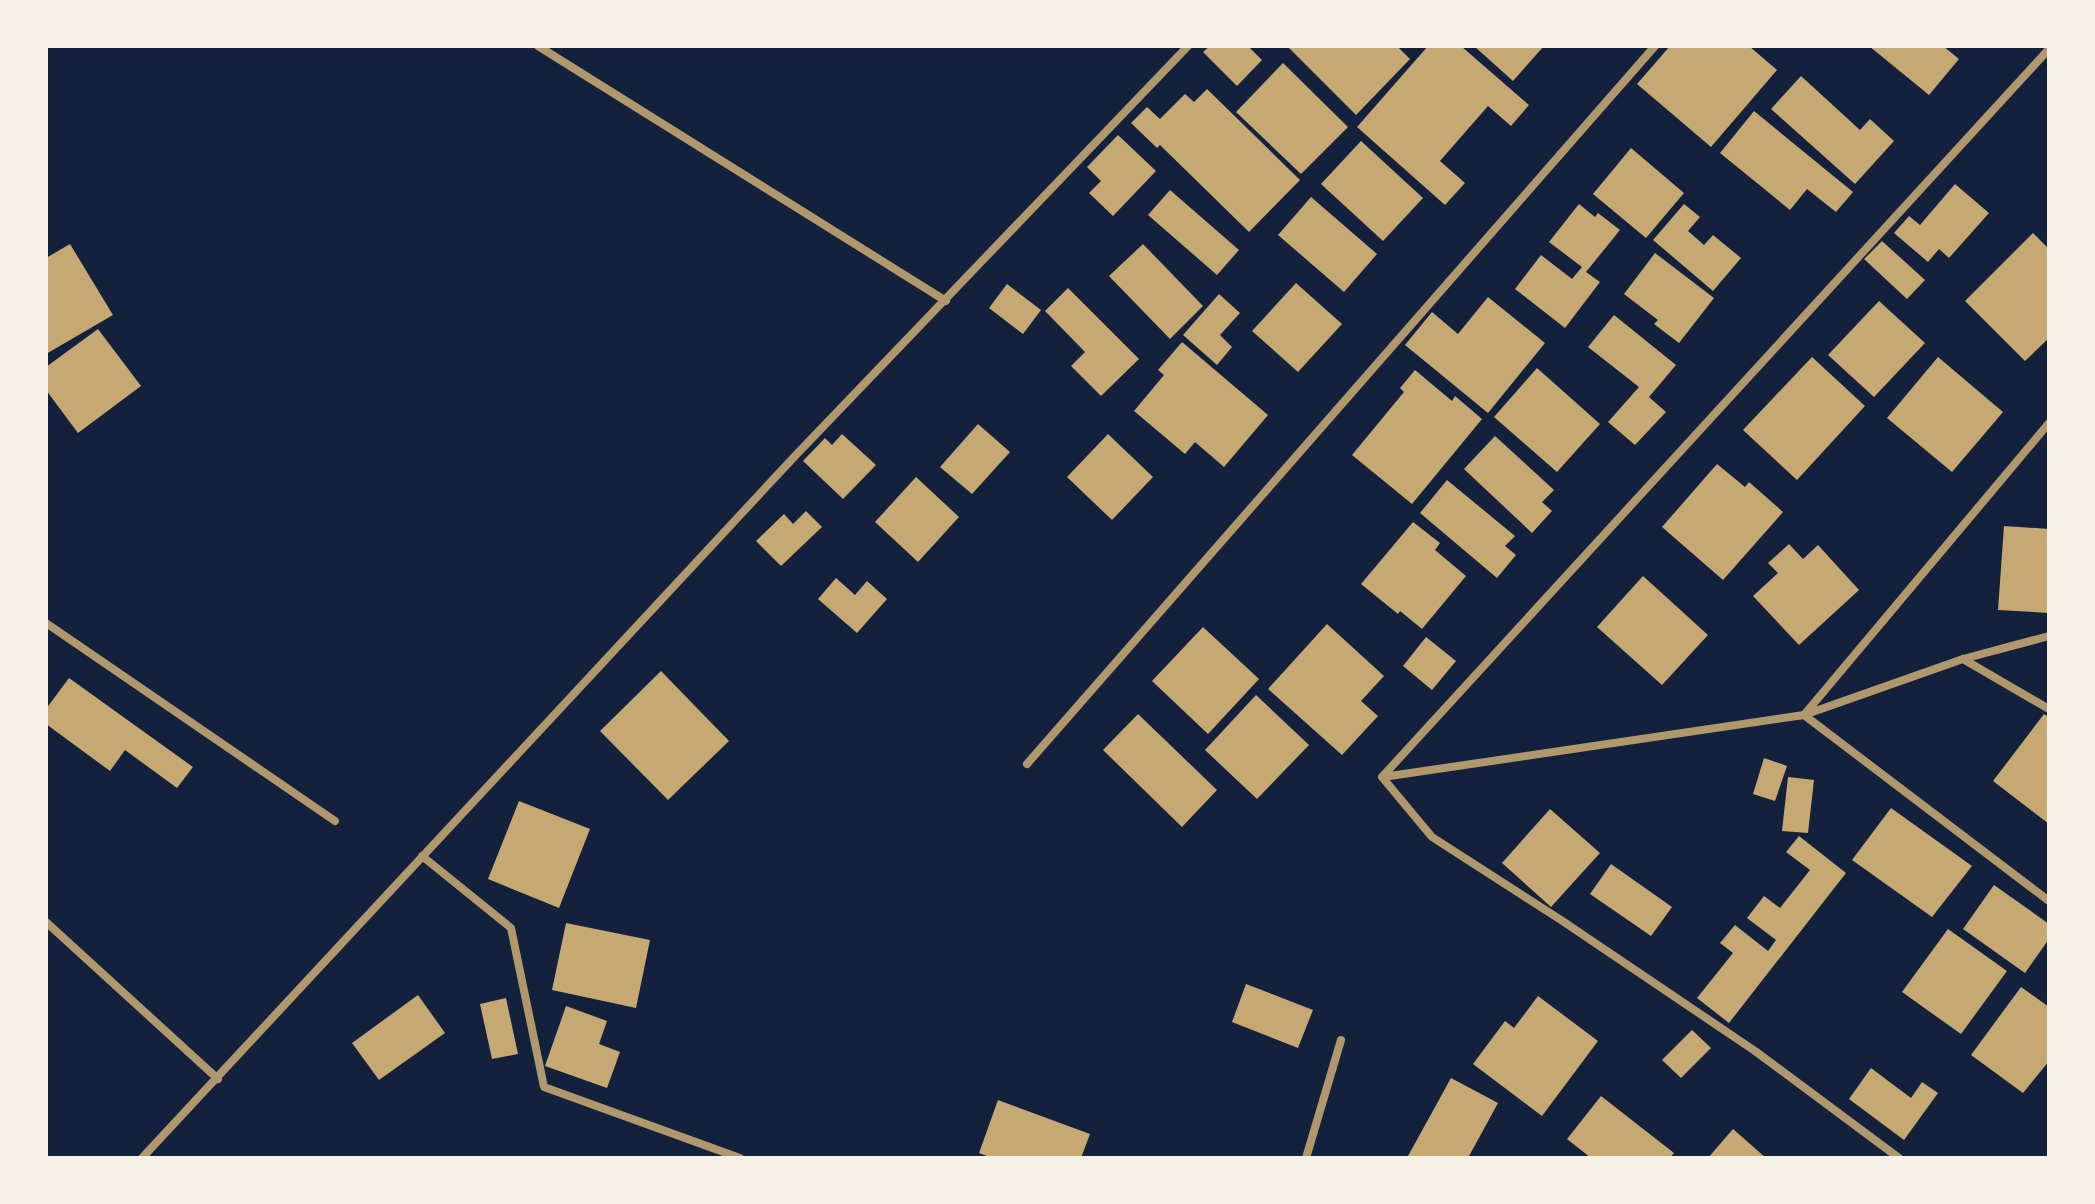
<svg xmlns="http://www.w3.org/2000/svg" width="2095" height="1204" viewBox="0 0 2095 1204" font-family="Montserrat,sans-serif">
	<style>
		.building { fill: #c6a872 }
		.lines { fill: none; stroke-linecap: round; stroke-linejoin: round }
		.minor { stroke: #b1986c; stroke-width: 8 }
	</style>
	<rect width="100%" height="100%" fill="#14213d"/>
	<path class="building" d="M1210,46H1248L1262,60L1237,86L1203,52Z
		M1287,46H1397L1410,59L1356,115Z
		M1428,46H1461L1529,105L1511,126L1488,106L1440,161L1465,183L1445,205L1357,127Z
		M1474,46H1544L1513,81Z
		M1670,46H1749L1777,70L1711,147L1637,84Z
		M1869,46H1943L1959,59L1929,95Z
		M1283,63L1348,127L1301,174L1236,112Z
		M1801,76L1860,130L1870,119L1894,141L1855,184L1771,109Z
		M1207,89L1300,180L1249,232L1160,145L1157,148L1131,123L1147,107L1160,119L1185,94L1194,102Z
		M1754,111L1853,192L1836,212L1807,189L1790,210L1720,153Z
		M1118,135L1156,171L1113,216L1089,193L1101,181L1087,167Z
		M1361,141L1423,198L1383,241L1321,184Z
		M1631,148L1684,193L1646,238L1593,194Z
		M1955,184L1989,213L1949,258L1939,249L1928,262L1894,233L1909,216L1920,225Z
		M1170,190L1239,250L1217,275L1148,215Z
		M1311,197L1377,254L1344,292L1278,235Z
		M1579,204L1595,217L1598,213L1620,230L1586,272L1600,282L1565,328L1515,289L1541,255L1572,279L1582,267L1549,242Z
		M1684,204L1700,217L1688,231L1704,245L1713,235L1741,258L1713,291L1653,240Z
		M2033,233L2049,249V338L2025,361L1965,301Z
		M1882,241L1925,280L1907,299L1864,259Z
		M70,244L113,315L46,354V258Z
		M1143,244L1203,306L1170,339L1109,276Z
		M1655,253L1714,298L1679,343L1654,324L1658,320L1624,294Z
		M1296,283L1342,324L1298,372L1252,331Z
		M1007,284L1041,310L1023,334L989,308Z
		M1068,288L1139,359L1101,396L1071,366L1085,352L1045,311Z
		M1219,294L1240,313L1220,335L1232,347L1217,365L1183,335Z
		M1488,297L1545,343L1488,413L1405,345L1432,312L1458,334Z
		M1879,301L1925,343L1874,397L1828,355Z
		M1614,315L1676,365L1649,397L1666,412L1635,445L1608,422L1639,387L1588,347Z
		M98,329L141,386L78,433L46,390V367Z
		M1182,342L1268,415L1224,467L1195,442L1185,454L1134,411L1164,375L1158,370Z
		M1812,357L1865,406L1797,480L1743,430Z
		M1938,357L2003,412L1952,472L1887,418Z
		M1537,368L1600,424L1557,472L1494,417Z
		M1415,370L1452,401L1455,396L1482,419L1412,504L1352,455L1404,392L1400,388Z
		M978,424L1010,452L972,494L940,467Z
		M842,434L876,465L843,499L803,461L825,438L832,445Z
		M1108,434L1153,477L1112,520L1067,477Z
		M1495,436L1554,490L1542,502L1552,511L1532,533L1464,469Z
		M1717,464L1745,487L1749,482L1783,512L1723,580L1662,527Z
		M916,477L959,517L918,562L875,522Z
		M1447,480L1515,536L1505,546L1516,555L1497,578L1420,513Z
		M806,511L822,527L781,566L756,541L784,514L793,524Z
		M1413,522L1440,543L1435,550L1466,576L1422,629L1400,611L1398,614L1361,584Z
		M2004,526L2049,529V613L1998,610Z
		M1789,544L1803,559L1818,545L1859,590L1799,645L1753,596L1778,573L1768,563Z
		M1643,576L1708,635L1662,685L1597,627Z
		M836,578L855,595L867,581L887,599L857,633L818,599Z
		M1327,624L1384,676L1361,701L1378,716L1342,755L1268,689Z
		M1203,627L1259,679L1208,734L1152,681Z
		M1426,637L1456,661L1432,690L1403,666Z
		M661,671L729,741L668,800L600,731Z
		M69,678L193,767L177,788L125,750L110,771L46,724V709Z
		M1256,695L1309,745L1257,799L1205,750Z
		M1138,714L1217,790L1182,827L1103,750Z
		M2044,714L2049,717V824L1993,781Z
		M1764,758L1787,766L1775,801L1753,794Z
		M1788,777L1814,780L1808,833L1782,831Z
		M519,801L590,829L559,908L488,879Z
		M1891,808L1972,866L1932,917L1852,860Z
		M1550,809L1600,853L1551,907L1502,863Z
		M1799,836L1846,873L1729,1023L1697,998L1733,953L1720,943L1735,925L1768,951L1776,940L1747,918L1764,896L1780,908L1810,870L1786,852Z
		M1611,864L1672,907L1651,936L1590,894Z
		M1994,885L2049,924V939L2025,973L1963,929Z
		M566,923L650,940L636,1008L552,990Z
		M1948,929L2007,971L1961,1034L1902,992Z
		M1246,984L1313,1010L1298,1048L1232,1022Z
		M2021,987L2049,1007V1061L2023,1093L1971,1055Z
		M418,995L445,1033L379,1080L352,1043Z
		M1538,996L1598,1041L1542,1116L1473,1064L1505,1021L1514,1028Z
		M506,998L518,1054L492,1059L480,1004Z
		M566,1006L607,1021L599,1044L620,1052L607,1088L545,1066Z
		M1692,1030L1711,1048L1681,1078L1662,1060Z
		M1871,1068L1911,1098L1922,1082L1938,1093L1904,1140L1849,1099Z
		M1451,1078L1498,1103L1468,1158H1411L1408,1156Z
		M1601,1096L1674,1153L1670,1158H1591L1567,1139Z
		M998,1100L1090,1134L1081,1158H992L979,1153Z
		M1733,1129L1766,1158H1708Z"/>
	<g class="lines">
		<path class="minor" d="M538,46L946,301
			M2049,423L1804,715L2049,901
			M46,623L335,821
			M1963,659L2049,709
			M1027,764L1655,46
			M1382,777L2049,49
			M1382,777L1432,837L1561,920L1755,1051L1899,1158
			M1383,777L1804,715L1963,659L2049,636
			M422,856L511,928L544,1087L740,1158
			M46,922L218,1079
			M142,1158L795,456L1188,46
			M1306,1158L1341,1040"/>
	</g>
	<rect width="2095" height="1204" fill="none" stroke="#f6f1e7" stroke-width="96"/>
</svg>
